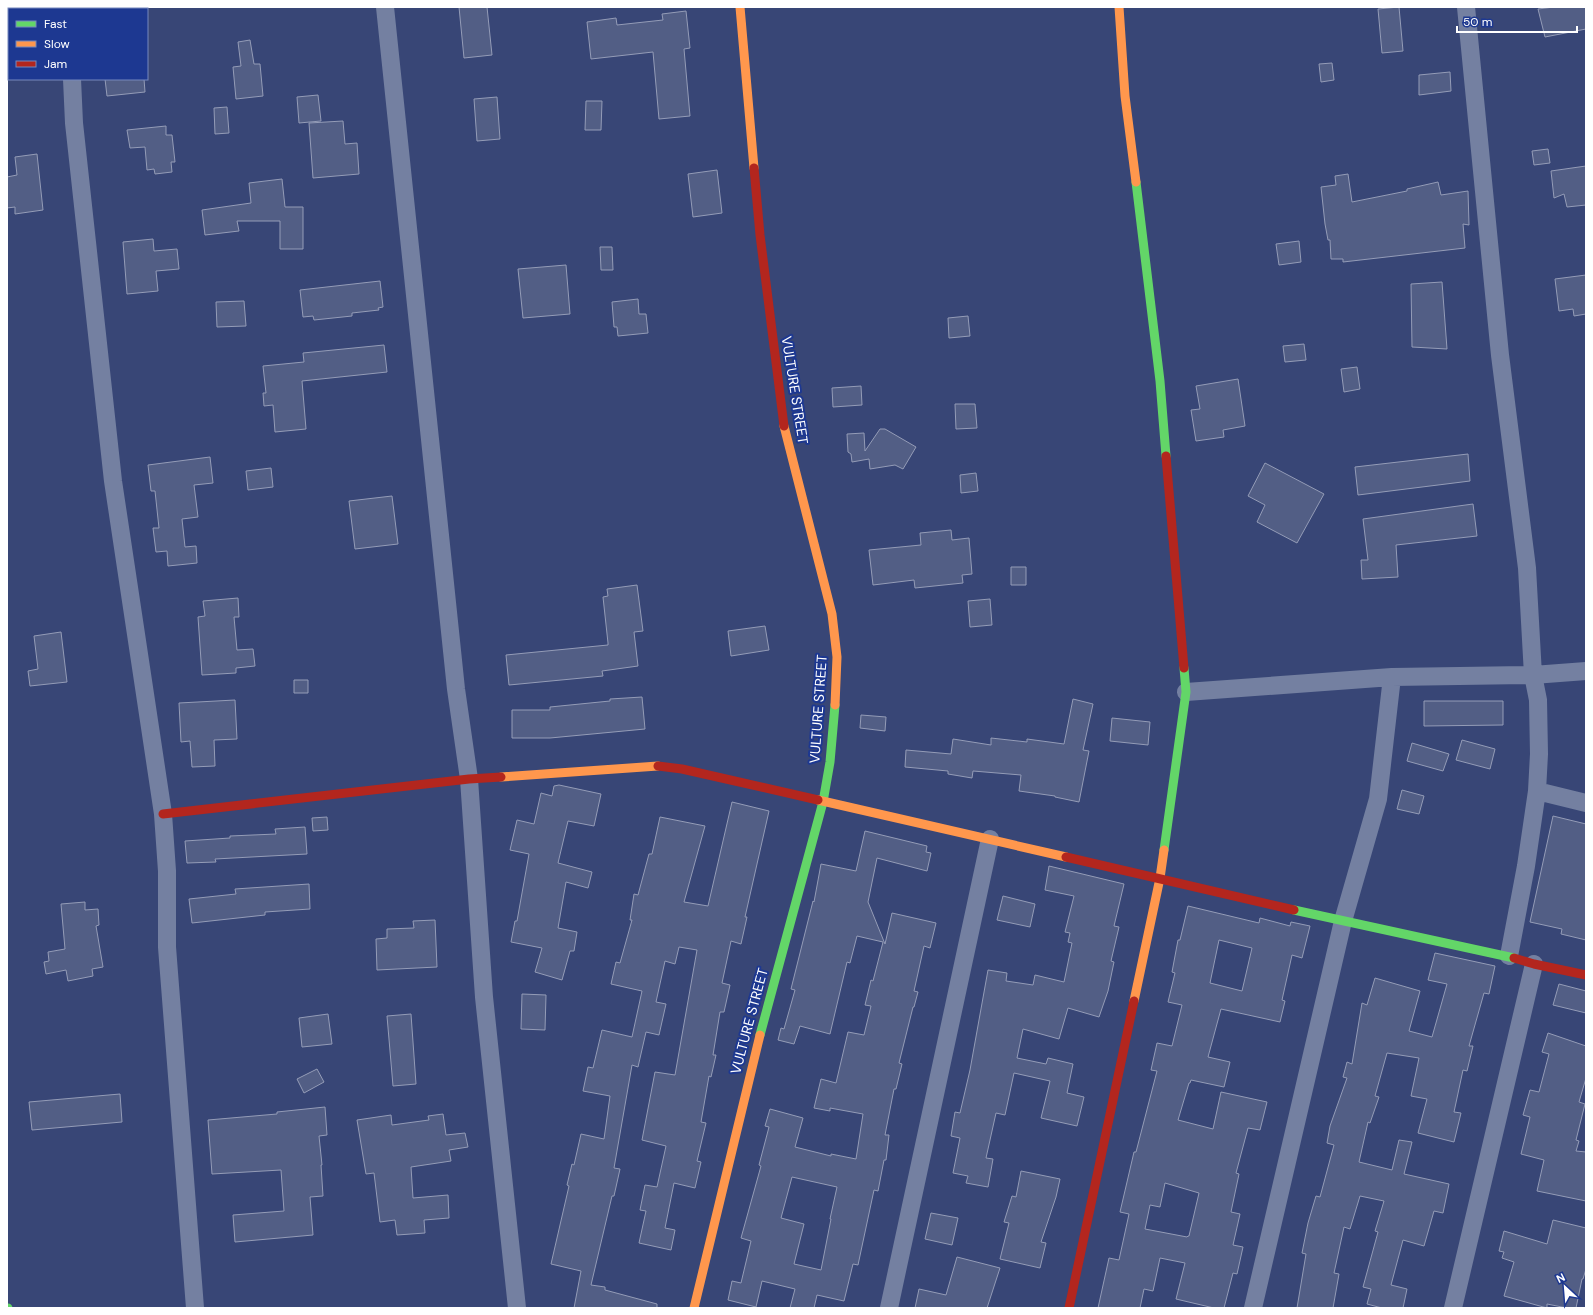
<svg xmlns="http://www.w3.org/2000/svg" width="1593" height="1315" viewBox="0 0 1593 1315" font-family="'DM Sans',sans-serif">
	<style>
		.building { fill: #525e85; stroke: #949cb7; fill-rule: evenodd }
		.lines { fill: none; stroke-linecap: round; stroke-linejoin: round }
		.street { stroke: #7480a1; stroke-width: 18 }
		.fast { stroke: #63d668; stroke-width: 9 }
		.slow { stroke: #ff974d; stroke-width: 9 }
		.jam { stroke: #b3261e; stroke-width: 9 }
		.labels { text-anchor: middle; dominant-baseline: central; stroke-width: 4; stroke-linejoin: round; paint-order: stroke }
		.street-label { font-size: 14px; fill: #fff; stroke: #1d3891 }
	</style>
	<rect width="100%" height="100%" fill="#384676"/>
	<path class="building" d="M459,7H487L492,55L464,58Z
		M1399,7L1403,51L1382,53L1378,9Z
		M1554,7H1586V29L1545,37L1538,9Z
		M686,11L690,48L684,49L690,116L659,119L653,52L591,59L587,22L616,18L617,25L663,20L662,14Z
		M250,40L254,64H260L263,96L236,99L233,67L241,66L238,42Z
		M1332,63L1334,80L1321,82L1319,64Z
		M1450,72L1451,91L1419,95V75Z
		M105,79H144L145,92L107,96Z
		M318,95L321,121L299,123L297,97Z
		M497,97L500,139L477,141L474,99Z
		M586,101H602L601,130H585Z
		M227,107L229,133L215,134L214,108Z
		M343,121L345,144L357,143L359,174L313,178L309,123Z
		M166,126V135H172L175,162H171L172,172L155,174L154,169L147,170L145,147L130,148L127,130Z
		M1548,149L1550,163L1534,165L1532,151Z
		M37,154L43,210L15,214V207L7,208V177L17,175L15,157Z
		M1586,166V205L1567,207L1564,194L1554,198L1551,171Z
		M717,170L722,213L693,217L688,174Z
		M1348,174L1352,202L1407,191V189L1438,182L1441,195L1468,191L1469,225L1463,224L1465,248L1343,262V259H1331L1330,240H1328L1325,224L1321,187L1336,185L1335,176Z
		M282,179L285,207H303V249H280V221H237L239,231L205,235L202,210L251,203L249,183Z
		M153,239L154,251L177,249L179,269L156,271L158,291L127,294L123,242Z
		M1299,241L1301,262L1279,265L1276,244Z
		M600,247H612L613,270H601Z
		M566,265L570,314L523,318L518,269Z
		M1586,275V314L1574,316L1573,309L1559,311L1555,279Z
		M380,281L383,307L378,308L379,310L352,313V316L314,320L313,316L303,317L300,290Z
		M1442,282L1447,349L1412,347L1411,284Z
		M638,299L639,314H646L648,333L618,336L617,327H614L612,302Z
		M244,301L246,326L217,327L216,302Z
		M968,316L970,336L949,338L948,318Z
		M1304,344L1306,360L1285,362L1283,346Z
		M384,345L387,372L302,381L306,429L275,432L273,405L264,406L263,393H266L263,366L304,362L303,353Z
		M1357,367L1360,389L1344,392L1341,369Z
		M1238,379L1245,426L1223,430L1224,437L1196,441L1191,410L1200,409L1196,386Z
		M861,386L862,405L833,407L832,388Z
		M955,404H975L977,428L956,429Z
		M880,429H885L916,447L903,469L895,465L870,469L869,459L852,462L851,454L848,452L847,434L864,433L865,451Z
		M1468,454L1470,481L1358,495L1355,467Z
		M210,457L213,483L194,485L198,517L182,519L185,547L196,546L197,563L168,566L167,551L156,552L153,528H159L155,491H151L148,465Z
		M1265,463L1324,494L1297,543L1257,522L1265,505L1248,496Z
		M271,468L273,487L248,490L246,471Z
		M976,473L978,491L961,493L960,475Z
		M392,496L398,544L355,549L349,501Z
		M1473,504L1477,536L1396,545L1398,577L1362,579L1361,560H1368L1363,519Z
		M951,530L952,540L969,538L972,574L962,575L963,583L915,588L914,580L873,585L869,550L921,545L920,533Z
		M1011,567H1026V585H1011Z
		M637,585L643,631L634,632L638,666L602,671L603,676L509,685L506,655L608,645V643L603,597L608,596L607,589Z
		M238,598L239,617H234L237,650L253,649L255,666L236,668V673L202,675L198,617L205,616L203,601Z
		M990,599L992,625L970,627L968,601Z
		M765,626L769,650L731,656L728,631Z
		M61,632L67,682L30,686L28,671L38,669L34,636Z
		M294,680H308V693H294Z
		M642,697L645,729L550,738H512V710H550V707L610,701V699Z
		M1073,699L1093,704L1083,750L1089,751L1079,802L1055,797V796L1019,791L1021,775L973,771L972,778L948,774V771L905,767L906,750L951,754L953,739L991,745V738L1027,742V739L1064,744Z
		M235,700L237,739L214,740L215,766L192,767L190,741L181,742L179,703Z
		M1424,701H1503V725L1424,726Z
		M861,715L886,717L885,731L860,728Z
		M1112,718L1150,722L1148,745L1110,741Z
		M1462,740L1495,749L1490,769L1456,760Z
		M1412,743L1449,754L1443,771L1407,761Z
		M559,785L601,794L594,826L568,821L558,863L592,872L588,888L566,882L558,928L577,932L574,951H570L562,980L535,972L542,948L511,942L515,921H517L529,854L510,850L517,820L534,824L541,793L552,796L554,786Z
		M1402,790L1424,796L1419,814L1397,809Z
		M732,802L769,811L745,917H747L741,944L731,941L722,983L730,985L724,1012H720L713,1055H716L711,1077L709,1076L701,1122L706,1123L697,1161L701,1162L695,1188L674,1183L665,1228L675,1230L671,1250L639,1243L646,1211L640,1210L645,1185L657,1187L666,1146L642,1140L655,1072L675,1075L697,950L679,947L675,964L665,961L656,1002L666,1004L659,1035L646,1032L638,1067L632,1065L614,1168L620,1169L614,1196H612L591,1285L605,1287V1290L657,1304V1308H574L581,1271L551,1264L569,1186L567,1185L572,1164L574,1165L581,1134L604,1139L610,1096L583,1091L588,1067L593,1068L602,1030L632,1037L642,991L611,984L616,962L620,963L632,920H630L634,894L638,895L649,854H652L660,817L705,826L684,902L708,906Z
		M1553,816L1586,824V940L1561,934L1562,929L1530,922Z
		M327,817L328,830L313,831L312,818Z
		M305,827L307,854L215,859L216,862L187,863L185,841L230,838V836L276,834L275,829Z
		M865,831L927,846L926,852L931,853L927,871L877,858L868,902L885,944L892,913L936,923L930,948L924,946L914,991L918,992L914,1007H913L899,1063L902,1064L896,1089H894L885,1135H889L886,1160H884L878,1191L874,1190L858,1265L853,1264L844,1301L817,1295L814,1308H790L795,1289L762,1281L756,1307L728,1300L732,1281L741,1283L751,1241L741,1238L761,1166L759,1165L769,1127L765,1126L770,1109L803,1118L795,1147L831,1156V1154L856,1159L863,1114L830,1108V1111L814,1108L821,1079L836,1083L848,1032L864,1035L871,1006L865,1005L871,980L873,981L883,942L857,936L850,963L847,962L830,1034L800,1026L794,1044L778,1040L781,1028L784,1029L795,990L791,989L813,901L814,902L821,864L856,871ZM792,1177L837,1187L830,1219H831L821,1270L794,1264L804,1224L781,1218Z
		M1049,866L1124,884L1114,926L1119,927L1111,961L1114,962L1108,991L1099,1017L1068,1008L1059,1039L1023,1029L1017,1058L1046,1064L1048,1058L1073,1064L1067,1093L1084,1097L1077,1126L1041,1118L1050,1081L1014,1073L1005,1115L996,1113L986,1158L993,1159L988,1187L966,1183L968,1176L953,1173L960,1138L951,1136L955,1112L960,1113L970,1070L988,970L1007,973L1006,981L1033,985L1035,975L1064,982L1072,943L1068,942L1070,933L1065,932L1074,896L1045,890Z
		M309,884L310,909L265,912V915L192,923L189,899L236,894L235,889Z
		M1003,896L1035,904L1030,927L997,920Z
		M85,902V910L98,909L99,925L96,926L103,967L92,969L93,976L68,981L66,970L46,974L44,962L49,961L48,952L65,949L61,904Z
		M1188,906L1259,923L1260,918L1290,926L1291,922L1310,926L1302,958L1292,955L1282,1000L1285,1001L1280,1022L1221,1009L1208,1057L1230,1062L1224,1087L1191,1080L1190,1083H1189L1178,1120L1213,1129L1221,1092L1267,1102L1260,1130L1248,1128L1236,1173L1239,1174L1231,1212L1240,1214L1233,1245L1243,1247L1237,1274L1233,1273L1224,1308H1214L1176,1299L1185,1263L1160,1258L1153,1291L1144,1289L1140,1308H1098L1109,1258L1119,1260L1129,1214L1120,1212L1134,1152H1136L1157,1071L1151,1070L1157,1043L1172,1046L1182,1005L1168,1002L1175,973L1172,972L1178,940H1180ZM1219,940L1252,948L1242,991L1210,983ZM1165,1183L1199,1193L1189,1236H1188L1187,1237L1145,1229L1150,1205L1160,1207Z
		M435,920L437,967L377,970L376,939L387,938V929L414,928L413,921Z
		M1435,953L1495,966L1489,994L1484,993L1469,1046H1473L1467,1071L1463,1070L1454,1112L1461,1113L1454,1142L1418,1133L1427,1099L1411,1096L1419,1058L1387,1053L1375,1096L1379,1097L1370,1123L1368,1122L1359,1162L1392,1170L1399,1140L1412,1142L1404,1174L1449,1184L1443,1213L1434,1211L1424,1246L1403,1240L1391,1285L1407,1289L1403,1308H1382L1367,1304L1371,1289L1363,1287L1378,1232L1375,1231L1384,1201L1360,1196L1350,1229L1344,1227L1334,1273L1339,1274L1333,1308H1297L1306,1254L1302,1253L1308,1223L1316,1196L1320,1197L1334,1145L1327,1143L1330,1126L1347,1078L1343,1077L1347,1062L1352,1064L1362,1003L1367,1005L1375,978L1420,991L1409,1031L1432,1037L1447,984L1428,980Z
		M1559,984L1586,991V1013L1553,1005Z
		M522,994L546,995L545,1030L521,1029Z
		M328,1014L332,1044L302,1047L299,1018Z
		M411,1014L416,1084L393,1086L387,1016Z
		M1548,1033L1586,1046V1078L1579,1102L1585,1104L1576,1140L1579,1141L1576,1151L1586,1152V1201L1537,1191L1544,1160L1521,1154L1530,1117L1523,1115L1530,1090L1539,1092L1549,1054L1542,1052Z
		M317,1069L324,1082L304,1093L297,1079Z
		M120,1094L122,1122L32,1130L29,1102Z
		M325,1107L327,1135L319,1136L322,1165H321L323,1196L310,1197L313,1235L235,1242L233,1215L284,1211L281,1170L212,1174L208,1120L277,1114V1112Z
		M443,1114L446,1135L465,1133L468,1147L449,1150L451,1161L411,1167L413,1198L448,1195L449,1218L424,1220L425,1233L397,1235L395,1220L380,1222L374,1173L366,1174L357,1120L391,1115L392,1125L429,1120L428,1116Z
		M1021,1171L1060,1179L1056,1197L1041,1242L1046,1243L1040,1268L1000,1259L1009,1223L1004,1222L1012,1196L1016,1197Z
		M931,1213L958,1218L952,1245L925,1239Z
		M1553,1220L1586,1228V1269L1583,1279H1582L1576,1308H1567L1547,1304V1308L1504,1296L1514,1262L1502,1258L1504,1252L1499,1251L1504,1231L1547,1244Z
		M957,1257L1000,1268L987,1308H915L919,1289L946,1295Z"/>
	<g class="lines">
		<path class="street" d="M69,7V9
			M385,7L456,689L469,779L484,997L517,1308
			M1466,7L1500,355L1527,568L1533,675L1538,700L1539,754L1537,791L1526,866L1509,956
			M72,79L74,123L113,481L163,814L167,871V947L195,1308
			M1186,692L1392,677L1533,675L1586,671
			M1537,791L1586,803
			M889,1308L990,839
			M1253,1308L1343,921L1378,799L1392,677
			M1453,1308L1534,964"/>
		<path class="fast" d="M1136,182L1160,381L1166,456
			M1164,850L1186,692L1184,668
			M1294,910L1514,958
			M760,1035L823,802L830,762L835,705
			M7,1308H8"/>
		<path class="slow" d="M740,7L754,168
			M1119,7L1125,96L1136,182
			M784,426L832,614L837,657L835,705
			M501,777L658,766
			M818,800L1066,857
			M1134,1001L1160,878L1164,850
			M694,1308L760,1035"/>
		<path class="jam" d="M754,168L760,235L784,426
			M1166,456L1184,668
			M658,766L682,769L818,800
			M163,814L469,779L501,777
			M1066,857L1294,910
			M1514,958L1534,964L1586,975
			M1069,1308L1134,1001"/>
	</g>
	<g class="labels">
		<g class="street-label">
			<text transform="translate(795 390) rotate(81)">VULTURE STREET</text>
			<text transform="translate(818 709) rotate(-86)">VULTURE STREET</text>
			<text transform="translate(749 1021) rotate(-75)">VULTURE STREET</text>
		</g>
	</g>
	<rect width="1593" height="1315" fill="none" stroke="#ffffff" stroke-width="16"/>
	<rect x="8" y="8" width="140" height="72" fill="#1d3891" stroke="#7788bd"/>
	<rect x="16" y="21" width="20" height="6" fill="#63d668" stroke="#7788bd"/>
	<text x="44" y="28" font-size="12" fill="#ffffff">Fast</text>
	<rect x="16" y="41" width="20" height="6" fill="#ff974d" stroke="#7788bd"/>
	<text x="44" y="48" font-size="12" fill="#ffffff">Slow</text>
	<rect x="16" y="61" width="20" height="6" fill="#b3261e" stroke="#7788bd"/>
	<text x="44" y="68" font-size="12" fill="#ffffff">Jam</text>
	<g transform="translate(1565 1287) rotate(334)" stroke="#1d3891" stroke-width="3" paint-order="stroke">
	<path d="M0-3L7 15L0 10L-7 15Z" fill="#ffffff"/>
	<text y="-6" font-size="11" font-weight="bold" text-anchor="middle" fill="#ffffff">N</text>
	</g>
	<path d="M1457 26v6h120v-6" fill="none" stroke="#ffffff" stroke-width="2"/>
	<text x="1463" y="26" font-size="12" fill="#ffffff" stroke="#1d3891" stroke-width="3" paint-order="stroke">50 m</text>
</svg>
